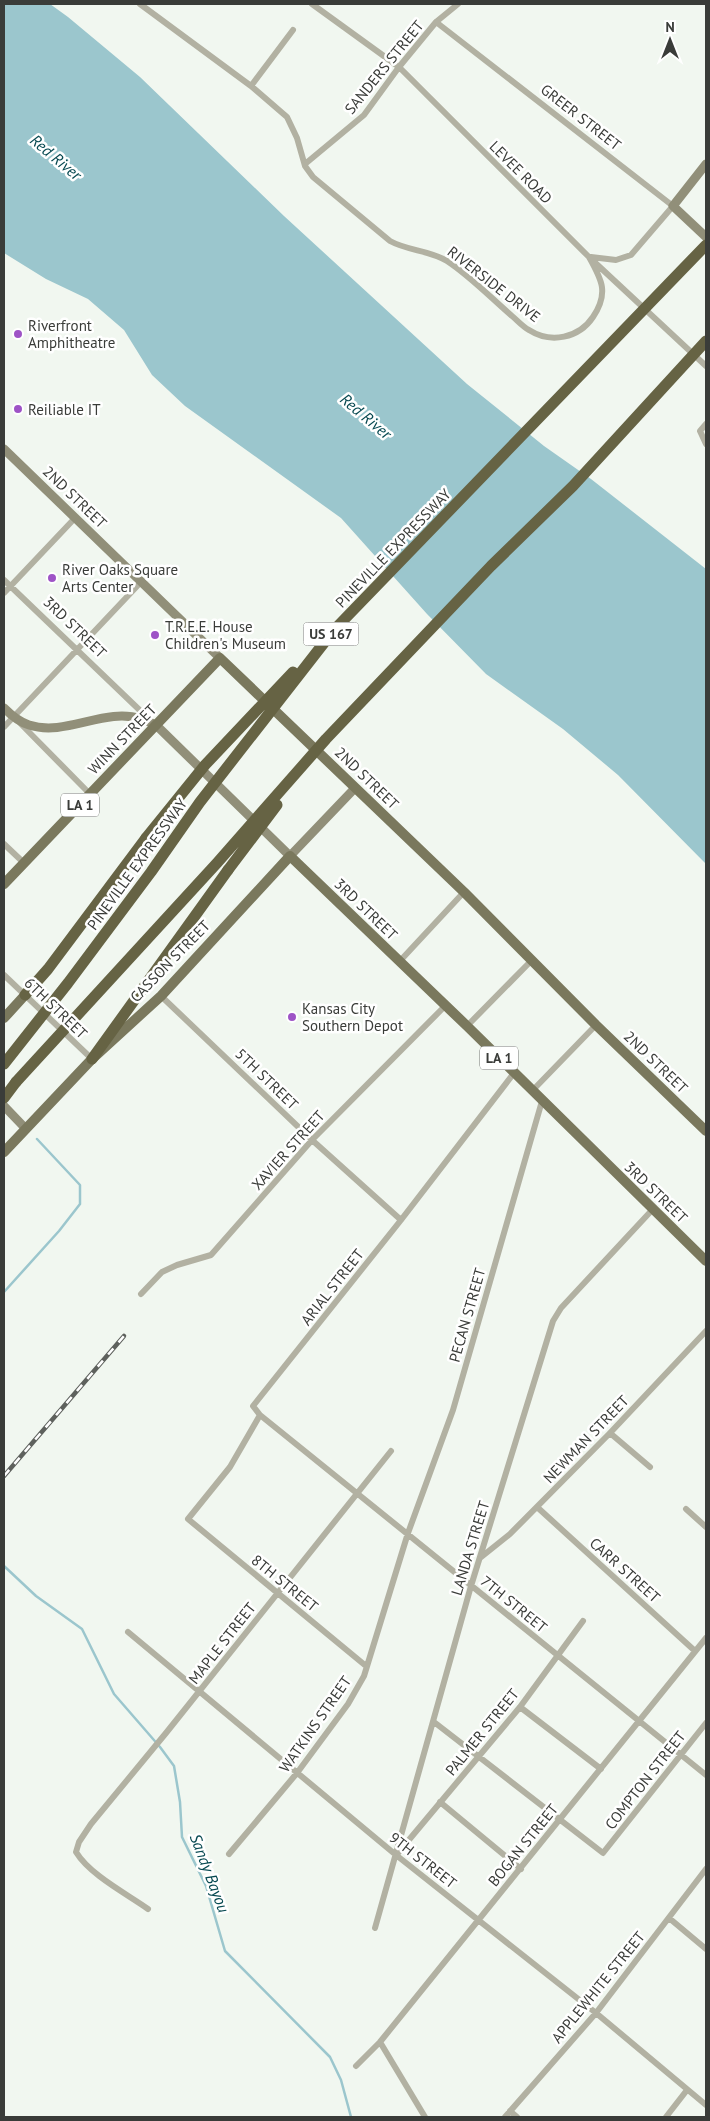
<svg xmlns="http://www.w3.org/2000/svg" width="710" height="2121" viewBox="0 0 710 2121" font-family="'PT Sans',sans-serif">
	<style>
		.water { fill: #9bc6cd }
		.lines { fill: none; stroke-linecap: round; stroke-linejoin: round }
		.stream { stroke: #9bc6cd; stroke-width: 2.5 }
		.minor { stroke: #b2b1a2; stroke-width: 6 }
		.secondary { stroke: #918f79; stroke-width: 9 }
		.primary { stroke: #7a785d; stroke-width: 10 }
		.motorway { stroke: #666344; stroke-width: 11 }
		.rail-casing { stroke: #5e615d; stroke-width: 4.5 }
		.rail { stroke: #fff; stroke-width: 2.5; stroke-dasharray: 8; stroke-linecap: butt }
		.motorway-bridge { stroke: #666344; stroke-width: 11 }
		.poi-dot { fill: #9e53c6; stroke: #fff; stroke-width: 2 }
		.labels { text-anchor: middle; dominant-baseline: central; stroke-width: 5; stroke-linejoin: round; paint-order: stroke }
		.shield { fill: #fff; stroke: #757674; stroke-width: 1 }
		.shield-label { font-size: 14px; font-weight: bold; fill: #3a3c39 }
		.street-label { font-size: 15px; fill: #3a3c39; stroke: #fff }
		.poi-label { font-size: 15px; fill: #3a3c39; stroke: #fff; text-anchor: start }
		.water-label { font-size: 16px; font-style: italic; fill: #074951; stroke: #fff }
	</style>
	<rect width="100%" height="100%" fill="#f1f7f0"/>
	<path class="water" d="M4,4H50L68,17L140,77L284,216L467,384L544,446L591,479L706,569V864L618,775L563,729L486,674L427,614L341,518L185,406L152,375L124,330L88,299L46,279L4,253Z"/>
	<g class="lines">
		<path class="stream" d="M4,1292L59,1231L80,1204V1185L37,1139
			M4,1566L36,1596L82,1629L114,1694L160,1747L174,1766L180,1802L182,1837L206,1886L225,1951L330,2057L341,2080L351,2117"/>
		<path class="minor" d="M140,4L251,86L287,117L297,138L305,166L313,177L390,241C408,251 429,250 447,261C470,276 491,298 512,316C517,320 523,327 529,330C551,344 579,338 593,317C609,293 602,280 589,257
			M312,4L399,67L589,257L706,366
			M436,22L673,206L631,255L616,260L591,257
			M251,86L293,30
			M305,164L364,115L399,67L436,22L458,4
			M706,424L700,431L706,444
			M4,580L151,721
			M4,593L75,518
			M20,723L90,794
			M4,727L141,582
			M4,844L24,863
			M399,962L464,892
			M4,975L92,1059
			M161,996L312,1140L401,1220
			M467,1026L532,960
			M532,1091L596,1025
			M141,1294L162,1272L177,1265L211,1255L312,1140L445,1006
			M260,1415L706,1775
			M610,1433L650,1467
			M537,1507L695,1651
			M686,1509L706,1527
			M480,1558L510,1534L610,1433L706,1331
			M128,1632L396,1855L596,2013L706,2105
			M366,1666L188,1519L230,1467L260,1415L253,1406L401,1220L514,1073
			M520,1707L601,1769
			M434,1722L603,1853L706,1723
			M440,1802L521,1869
			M398,1853L520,1707L583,1621
			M229,1854L297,1773L348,1704L364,1676L408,1533L453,1410L542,1101
			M148,1909C127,1894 90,1875 76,1852L79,1842L91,1824L166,1733L391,1451
			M669,1918L706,1949
			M375,1928L471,1586L553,1321L561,1308L653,1209
			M380,2042L425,2117
			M356,2066L380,2042L706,1638
			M510,2111L517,2117
			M505,2117L596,2013L706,1869
			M666,2117L687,2090"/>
		<path class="secondary" d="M706,164L673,206L706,237
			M4,449L220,658
			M4,708C11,715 19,722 29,725C66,737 105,707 141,719C146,720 151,723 156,725L290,856L355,788
			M4,1106L26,1129"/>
		<path class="primary" d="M4,884L220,658L464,892L596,1025L706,1131
			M4,1018L25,995
			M4,1152L92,1059L161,996L290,856L467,1026L706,1261"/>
		<path class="motorway" d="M25,995L48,969L146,838
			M92,1059L228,870
			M4,1098L16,1082"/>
		<defs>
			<path id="rail" d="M4,1476L124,1336"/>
		</defs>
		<use href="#rail" class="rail-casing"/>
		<use href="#rail" class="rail"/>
		<path class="motorway-bridge" d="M146,838L205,765L293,672
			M228,870L277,805
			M4,1064L68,983L151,872L200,802L334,630L706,245
			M16,1082L217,863L326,739L491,566L573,486L706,341"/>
	</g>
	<g class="poi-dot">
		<circle cx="18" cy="334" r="5"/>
		<circle cx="18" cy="409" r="5"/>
		<circle cx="52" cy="578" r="5"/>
		<circle cx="155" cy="635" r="5"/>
		<circle cx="292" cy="1017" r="5"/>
	</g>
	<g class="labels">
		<g class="shield">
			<rect x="303.5" y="622.5" width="55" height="23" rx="4"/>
			<rect x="61" y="793.5" width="38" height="23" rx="4"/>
			<rect x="480" y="1046.5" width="38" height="23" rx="4"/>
		</g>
		<g class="shield-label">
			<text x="331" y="634">US 167</text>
			<text x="80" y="805">LA 1</text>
			<text x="499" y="1058">LA 1</text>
		</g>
		<g class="street-label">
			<text transform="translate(384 67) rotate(-51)">SANDERS STREET</text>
			<text transform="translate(581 117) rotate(38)">GREER STREET</text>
			<text transform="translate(521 172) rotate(45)">LEVEE ROAD</text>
			<text transform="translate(494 284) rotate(38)">RIVERSIDE DRIVE</text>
			<text transform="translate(75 497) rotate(44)">2ND STREET</text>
			<text transform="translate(393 548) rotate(-46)">PINEVILLE EXPRESSWAY</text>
			<text transform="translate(75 627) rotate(44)">3RD STREET</text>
			<text transform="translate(122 739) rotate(-46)">WINN STREET</text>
			<text transform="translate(367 778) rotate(44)">2ND STREET</text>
			<text transform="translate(137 864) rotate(-54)">PINEVILLE EXPRESSWAY</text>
			<text transform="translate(366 909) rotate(44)">3RD STREET</text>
			<text transform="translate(170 961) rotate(-46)">CASSON STREET</text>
			<text transform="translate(56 1008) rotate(44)">6TH STREET</text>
			<text transform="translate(656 1062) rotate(44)">2ND STREET</text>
			<text transform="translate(267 1079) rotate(44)">5TH STREET</text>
			<text transform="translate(288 1150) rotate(-48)">XAVIER STREET</text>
			<text transform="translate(656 1192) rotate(44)">3RD STREET</text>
			<text transform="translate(332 1287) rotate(-52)">ARIAL STREET</text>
			<text transform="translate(467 1315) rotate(-74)">PECAN STREET</text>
			<text transform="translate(586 1439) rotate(-46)">NEWMAN STREET</text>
			<text transform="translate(470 1548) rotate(-73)">LANDA STREET</text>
			<text transform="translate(625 1570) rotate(42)">CARR STREET</text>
			<text transform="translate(285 1583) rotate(39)">8TH STREET</text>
			<text transform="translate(514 1604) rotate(39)">7TH STREET</text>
			<text transform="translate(222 1643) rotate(-52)">MAPLE STREET</text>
			<text transform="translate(315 1724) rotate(-55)">WATKINS STREET</text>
			<text transform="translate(482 1732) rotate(-51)">PALMER STREET</text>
			<text transform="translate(645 1780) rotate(-52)">COMPTON STREET</text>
			<text transform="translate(523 1845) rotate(-51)">BOGAN STREET</text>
			<text transform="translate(423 1860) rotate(38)">9TH STREET</text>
			<text transform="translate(598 1987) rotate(-51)">APPLEWHITE STREET</text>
		</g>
		<g class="poi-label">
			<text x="28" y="325">Riverfront<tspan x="28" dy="17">Amphitheatre</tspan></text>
			<text x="28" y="409">Reiliable IT</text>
			<text x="62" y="569">River Oaks Square<tspan x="62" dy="17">Arts Center</tspan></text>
			<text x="165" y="626">T.R.E.E. House<tspan x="165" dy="17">Children's Museum</tspan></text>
			<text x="302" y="1008">Kansas City<tspan x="302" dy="17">Southern Depot</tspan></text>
		</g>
		<g class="water-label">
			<text transform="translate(56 157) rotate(40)">Red River</text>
			<text transform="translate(366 416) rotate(40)">Red River</text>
			<text transform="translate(210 1873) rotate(69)">Sandy Bayou</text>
		</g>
	</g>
	<rect width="710" height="2121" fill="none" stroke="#3a3c39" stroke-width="10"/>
	<g transform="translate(670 40)" stroke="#ffffff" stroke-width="4" paint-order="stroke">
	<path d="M0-4L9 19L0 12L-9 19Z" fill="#3a3c39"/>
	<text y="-8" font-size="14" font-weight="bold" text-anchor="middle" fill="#3a3c39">N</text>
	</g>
</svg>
